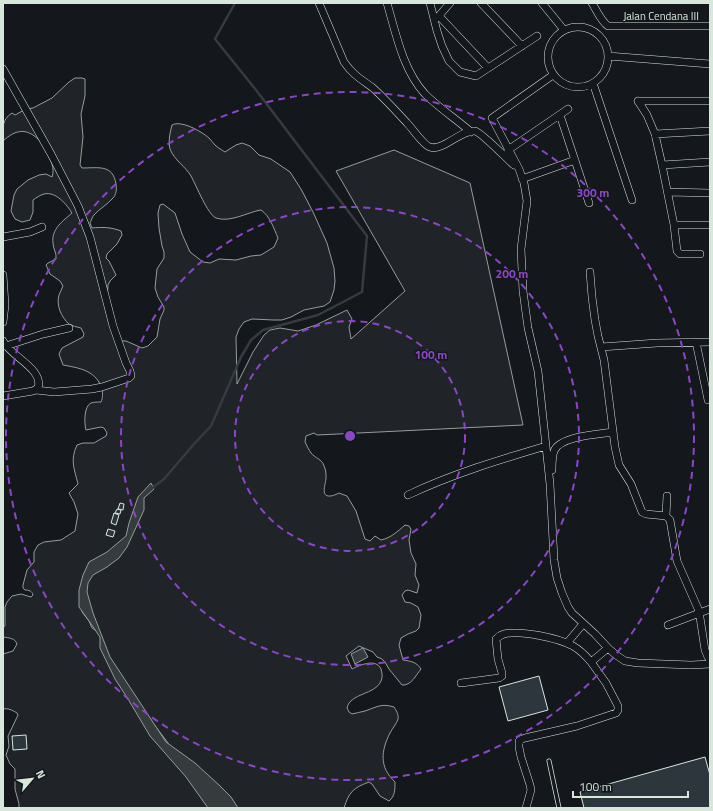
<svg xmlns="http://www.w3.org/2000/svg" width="713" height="811" viewBox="0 0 713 811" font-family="'Titillium Web',sans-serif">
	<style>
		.green { fill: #202428; stroke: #939e99; fill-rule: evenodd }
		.water { fill: #363b3e; stroke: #939e99 }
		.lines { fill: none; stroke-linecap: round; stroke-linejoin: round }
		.stream { stroke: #363b3e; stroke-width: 2.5 }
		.building { fill: #2c363c; stroke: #d8e6dc }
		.service-casing { stroke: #d8e6dc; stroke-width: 5 }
		.minor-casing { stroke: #d8e6dc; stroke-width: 8 }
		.service { stroke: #14181c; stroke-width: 3.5 }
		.minor { stroke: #14181c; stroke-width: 7 }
		.ring { fill: none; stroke: #8948c3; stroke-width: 2; stroke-dasharray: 7 5 }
		.labels { text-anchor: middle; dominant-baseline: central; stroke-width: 3; stroke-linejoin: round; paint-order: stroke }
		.street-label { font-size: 11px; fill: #d8e6dc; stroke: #14181c }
		.centre { fill: #8948c3; stroke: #14181c; stroke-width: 2 }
		.ring-label { font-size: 12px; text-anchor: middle; font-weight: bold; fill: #8948c3; stroke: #14181c; stroke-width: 3; stroke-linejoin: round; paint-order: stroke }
	</style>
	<rect width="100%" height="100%" fill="#14181c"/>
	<path class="green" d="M75,78H82L85,79V96L81,114L83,137L80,165L82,168C98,168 113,164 116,184C117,189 116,195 113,198C107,205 99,209 94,215C92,217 91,221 90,223L92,228C102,227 111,227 121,231L122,235L117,244L107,254L106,258L109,261L116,275L110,281L108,285L107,302L119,341H126L142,348L148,346L157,337L160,319L164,310V307L158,297L155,288L157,269L164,258V252L162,246L159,228L158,213L160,205L163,204L175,213L182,234L190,252L203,262L210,263L219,259L236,260L251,256L261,255L274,247L278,238C274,229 270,216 261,210C248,212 230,223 216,218C208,215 196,185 191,176C186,167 174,160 170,149C168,141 170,133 172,125C181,120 201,131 209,138C211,140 213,143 215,145C218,148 222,150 225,152L236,145L242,143L250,146L259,155L271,159L290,172L301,189L313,212L327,243L334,268L335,281L334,290L330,302L324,306L304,310L291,317L282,320H274L252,319L244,322L239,329L236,337L237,384L253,352L264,335L270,330L280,328L298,331L316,325L347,310L352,319L349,327L351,339L405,291L336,171L394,150L470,183L523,425L317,435L314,433L306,436L305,442C307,446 309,450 311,453C315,458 322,459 324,466C326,470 326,474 326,478C326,483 320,497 330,496C333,496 337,494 339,493L347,496L356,511L365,539L370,541L375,536L381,540C391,538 398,531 405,525L409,526L411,529L409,540L411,553L416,564L415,575L419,585L417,593L408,590L405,591L402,595L405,602L411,603L418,607L421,615L419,628L416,631L408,634L401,638L399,645L403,660C410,661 417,662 421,669C416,675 411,686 402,685L389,669L385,662L382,659L377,657L373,652L359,646L346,656L352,669C360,665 376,658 381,669C382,673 383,677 381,681C375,695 350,693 347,708L349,712L352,714C356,713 361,712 365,711C377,707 381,703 394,707C396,710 399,715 398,719C397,723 392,729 390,733C381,751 379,767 395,782C395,790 395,796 389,801L380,796L372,784L369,782C353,788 349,792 344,808H230L174,751L117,675L213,808H19V804L15,789V769L10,764L6,755L9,746L8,736L18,715L17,713C12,710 8,708 3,709V654L13,651L17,644C15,638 9,638 3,637V627L5,626V607L7,602L12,596L21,594L31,597L33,595C32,591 29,590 25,590L23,588V585L27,570L34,562V552L38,545L44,542L61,540L75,531L78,514L74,502L69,493L78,484C74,468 70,460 77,445L83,443H94L106,436L107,433L104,428L101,427L86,430C84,423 84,406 91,403C94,402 98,402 101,402C103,398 103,391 101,386C94,370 79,368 63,365L59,354L62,348L83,337L84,334L81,328C77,327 72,326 69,324C61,317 56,305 59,295C60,292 62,289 63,286L60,281L50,274L46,265L48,263L56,259C57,253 53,249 53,243C51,229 63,221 72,213C67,205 56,191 44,194C40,195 36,198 33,200V212L30,220L22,222L15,219L11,211L14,195L17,189L28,180L39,175L46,174L52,177C55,168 51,161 47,153C44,149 42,143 39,140C26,127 15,130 3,141C3,130 1,120 12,113L15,115L26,109L33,108L52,98L69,82ZM84,605L99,633L92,628L89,621L82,612Z"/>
	<path class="water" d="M151,483L154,489L144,498V510L127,547L119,558L107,567L93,575L88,583L87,592L93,613L110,657L166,742L195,763L219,785L231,797L238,808H208L186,777L150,736L128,699L115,679L100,648V637L89,621L79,607V590L83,575L89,562L107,552L126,536L129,523L138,497Z
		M363,648L368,657L355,664L351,654Z"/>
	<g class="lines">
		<path class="stream" d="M151,489L164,479L194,444L211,426L241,357L251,340L263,330L318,315L362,292L367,236L256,90L215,39L235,3"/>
	</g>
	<path class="building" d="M120,503L124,504L123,510L118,509Z
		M117,509L121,510L120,514L115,513Z
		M114,513L119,515L116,525L111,523Z
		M108,529L115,531L113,537L106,535Z
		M539,676L548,710L508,721L499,687Z
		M26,735L27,749L13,750L12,736Z
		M705,757L710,775V808H584L580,792Z"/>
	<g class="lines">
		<defs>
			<path id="service" d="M549,761L559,808"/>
			<path id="minor" d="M319,3L344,62C353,75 361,79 373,88C385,99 396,111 407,123C413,129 423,145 430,147C442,152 462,129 475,131C481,132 507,159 514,165
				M387,3C396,34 403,70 425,94C439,108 456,119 471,132
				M430,3L437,31L442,46L449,61L460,72L476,76L537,36
				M481,3L522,46
				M542,3L564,30
				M592,3C597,11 601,21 608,26H710
				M439,16L488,68
				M437,18L450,3
				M548 57a30 30 0 1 1 60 0a30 30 0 1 1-60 0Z
				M608,56L710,64
				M3,69L51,154L78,206L90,237L113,326L126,363L130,371L131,376L129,378L102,387L92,389L54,392L36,390
				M553,75L492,118L519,169L524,183L527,201L521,249L523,291L528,328L538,371L550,484L554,560L557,578L562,593L568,607L572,613L595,634L608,648
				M593,83L632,200
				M638,101L647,115L655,134L662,165L674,225L677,251L680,254H700
				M638,101H710
				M560,115L589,203
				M655,134L710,131
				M508,150L568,109
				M662,165L710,162
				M522,179L575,160
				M668,192L710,193
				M674,225H710
				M3,237L30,232L42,227
				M590,272L592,297L595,320L598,336L604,360L615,447L619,465L631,484L642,512L646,514L666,516L670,520L677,561L699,611L705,650L708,657L710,660
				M3,275L5,305L3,322
				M3,341C10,356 44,369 38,388L33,391L3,396
				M696,342L708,400
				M6,346L43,334L69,328
				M601,347L657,343L710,342
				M552,470C552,464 552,457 554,451C560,436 599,434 613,432
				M408,495C452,474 499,460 546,446
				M666,516L667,496
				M668,625L710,609
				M567,643L583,624
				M461,683L499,678L502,676V673L498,659L496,639C498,637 500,635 504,634C521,630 558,638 573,646C580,650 586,656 591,662L608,648L616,655L625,661L638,663L691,665L710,664
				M526,808L531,790L530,785L521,757L519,747V741L522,739L525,738L577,726L616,713L618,710V706L606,683L591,662"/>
		</defs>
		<use href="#service" class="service-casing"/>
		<use href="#minor" class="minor-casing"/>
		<use href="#service" class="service"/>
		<use href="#minor" class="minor"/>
	</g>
	<g class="ring">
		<circle cx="350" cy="436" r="115"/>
		<circle cx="350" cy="436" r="229"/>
		<circle cx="350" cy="436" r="344"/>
	</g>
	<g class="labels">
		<g class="street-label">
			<text x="661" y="16">Jalan Cendana III</text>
		</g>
	</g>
	<circle cx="350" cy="436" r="6" class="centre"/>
	<g class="ring-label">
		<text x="593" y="197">300 m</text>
		<text x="512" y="278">200 m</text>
		<text x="431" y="359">100 m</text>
	</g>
	<rect width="713" height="811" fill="none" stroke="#d8e6dc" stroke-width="8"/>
	<g transform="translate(32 779) rotate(62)" stroke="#14181c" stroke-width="3" paint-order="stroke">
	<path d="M0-3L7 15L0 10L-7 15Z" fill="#d8e6dc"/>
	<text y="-6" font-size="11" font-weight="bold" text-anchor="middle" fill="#d8e6dc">N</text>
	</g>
	<path d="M573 791v6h115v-6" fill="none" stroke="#d8e6dc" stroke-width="2"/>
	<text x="579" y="791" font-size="12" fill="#d8e6dc" stroke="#14181c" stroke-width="3" paint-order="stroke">100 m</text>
</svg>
